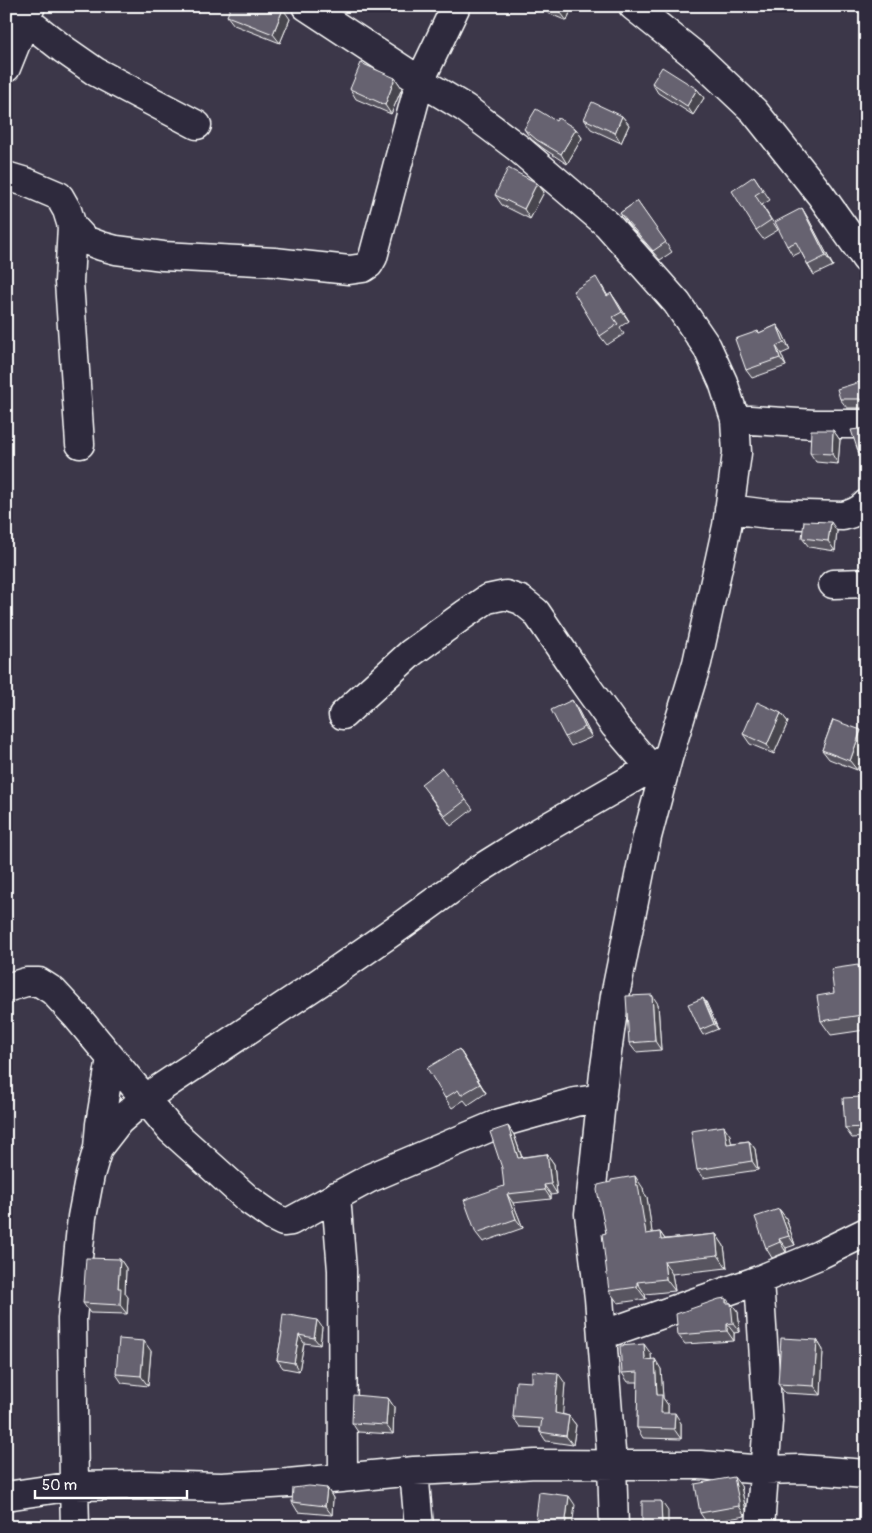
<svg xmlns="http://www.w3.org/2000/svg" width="872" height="1533" viewBox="0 0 872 1533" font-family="Pangolin,sans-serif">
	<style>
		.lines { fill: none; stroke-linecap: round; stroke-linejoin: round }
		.minor-casing { stroke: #fff; stroke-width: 31 }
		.minor { stroke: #2f2a3d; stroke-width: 28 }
		.wall { fill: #585460; stroke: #fff }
		.shaded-wall { fill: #47454e; stroke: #fff }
		.building { fill: #666270; stroke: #fff }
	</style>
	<rect width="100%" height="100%" fill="#3c3749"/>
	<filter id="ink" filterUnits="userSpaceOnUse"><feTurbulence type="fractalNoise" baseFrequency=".02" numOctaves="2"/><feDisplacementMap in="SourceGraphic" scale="10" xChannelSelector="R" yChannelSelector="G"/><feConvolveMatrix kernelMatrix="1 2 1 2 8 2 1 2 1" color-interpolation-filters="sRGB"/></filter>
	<g filter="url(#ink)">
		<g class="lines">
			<defs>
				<path id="minor" d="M8,6L63,49L96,72L197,125
					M306,6L420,81L465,108L518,148L607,224L677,303L707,347L723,382L735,419L737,453L727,526L697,663L668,758L647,837L615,996L604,1074L589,1214L599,1298L612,1464L614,1527
					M633,6L698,58L754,111L820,194L866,259
					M6,68L31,6
					M6,176L26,182L59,196L67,210L72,226L85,240L101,246L116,250L163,256L274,262L349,270L363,268L369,264L373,257L420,81L456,6
					M72,226L69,282L80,444
					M735,419L815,424H866
					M729,509L768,514L843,516C851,514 860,511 866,504
					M833,584L866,583
					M343,715L411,653L465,614L487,599L506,595L521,600L536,612L582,680L615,726L651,768
					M6,988L26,982H39L53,991L77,1017L171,1130L249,1200L273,1217L283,1222L291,1221L370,1178L500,1123L575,1102L602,1098
					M98,1148L100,1124L111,1058
					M336,1196L342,1270L343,1478
					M759,1280L768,1421L760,1527
					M602,1335L759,1280L819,1255L866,1232
					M414,1471L419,1527
					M6,1496L74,1486L141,1485L222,1487L288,1483L414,1471L477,1468L535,1464L700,1465L765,1470L800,1469L866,1474
					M75,1527L74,1486L72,1319L82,1217L90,1175L98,1148L119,1121L144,1099L320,982L402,925L478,870L534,835L668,758"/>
			</defs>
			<use href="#minor" class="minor-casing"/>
			<use href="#minor" class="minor"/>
		</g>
		<path class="wall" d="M176,6H200L198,12Z
			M531,6H572L567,21Z
			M227,16L290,19L280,43L234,25Z
			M395,78L402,88L391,114L356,99L350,89Z
			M652,83L697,89L704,98L693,115L658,93Z
			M622,116L629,125L621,143L591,129L584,119Z
			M556,121L576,129L582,138L567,164L544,149L531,139L524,129Z
			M754,176L770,200L762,205L778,230L763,239L756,230Z
			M537,183L544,192L530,219L502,205L495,195Z
			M637,201L672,252L660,260L627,223L620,213Z
			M808,218L833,266L814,275L808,265L801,252L793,256L787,246Z
			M602,286L608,296L611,293L629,321L620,327L624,334L607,345L600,336Z
			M777,325L783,334L790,350L781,354L786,366L752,378L746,370L758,331L759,333Z
			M866,380V408H847L840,399Z
			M866,428V464H865L859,454Z
			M833,430L840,440L838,464L816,462L810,453Z
			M837,531L835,551L809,547L802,538Z
			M578,710L592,737L571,746L565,737Z
			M781,713L788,722L774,754L750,744L743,734Z
			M833,720L857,770L829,759L822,750Z
			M428,794L466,800L473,809L451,826Z
			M858,965L866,976V1038L865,1030L831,1035L821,1021L834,993Z
			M706,1002L718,1029L703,1035L700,1030Z
			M658,1004L661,1050L636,1052L629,1043Z
			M459,1049L486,1093L468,1105L464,1100L452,1108L445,1098Z
			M861,1097L866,1103V1137L852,1138L845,1128Z
			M508,1126L514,1135L522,1157L547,1154L554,1164L557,1194L551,1195V1199L513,1203L523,1228L483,1242L476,1233L504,1186Z
			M730,1135L731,1143L749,1141L755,1149L758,1170L703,1178L697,1170Z
			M643,1188L644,1193L647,1197L652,1233L660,1232L665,1239L716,1234L724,1246L727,1268L672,1274L675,1291L645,1294L646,1299L618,1303L609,1291Z
			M779,1209L786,1218L795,1245L786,1248V1252L772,1258L766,1248Z
			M120,1259L126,1268L125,1294L128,1297L127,1314L90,1313L83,1303Z
			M730,1303H731L738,1312L740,1332L734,1333V1341L685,1344L678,1335Z
			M322,1327L320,1345L304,1343L299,1371L283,1368L277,1360L282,1334L281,1332Z
			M817,1340L823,1350L821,1395L785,1393L778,1384Z
			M151,1351L148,1386L122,1383L116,1374Z
			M651,1354V1359L661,1369L663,1398L668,1405V1413L681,1423V1439L643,1438L637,1428L638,1382H628L622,1373Z
			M532,1382L565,1383L562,1414L569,1416L576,1425L573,1445L546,1441L540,1432V1428L520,1427L513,1417Z
			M388,1398L394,1407L393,1434L358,1432L352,1423Z
			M741,1486L746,1511L745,1516L707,1523L700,1513Z
			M327,1488L333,1498L332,1515L298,1512L292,1502Z"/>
		<path class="shaded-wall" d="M195,6H200L198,12Z
			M559,6H572L567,21L558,9Z
			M283,9L290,19L280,43L273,34Z
			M395,78L402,88L391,114L385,105Z
			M697,89L704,98L693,115L687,106Z
			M622,116L629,125L621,143L615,133Z
			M576,129L582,138L567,164L561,154Z
			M537,183L544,192L530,219L524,209Z
			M802,208L808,218L833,266L826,256Z
			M611,293L618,303L629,321L622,312Z
			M777,325L783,334L790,350L784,342Z
			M776,346L781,354L786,366L780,358Z
			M833,430L840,440L838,464L832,454Z
			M831,522L837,531L835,551L828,541Z
			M572,700L578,710L592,737L585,727Z
			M781,713L788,722L774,754L767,745Z
			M861,730L866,736V746L857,770L850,761Z
			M858,965L866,976V994L862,988Z
			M652,995L658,1004L661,1050L655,1041Z
			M703,998L706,1002L718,1029L714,1024Z
			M459,1049L465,1058L486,1093L480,1084Z
			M861,1097L866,1103V1130L864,1127Z
			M508,1126L514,1135L525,1167L518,1158Z
			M724,1126L730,1135L733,1152L727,1144Z
			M749,1141L755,1149L758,1170L752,1161Z
			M547,1154L554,1164L557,1194L551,1184Z
			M635,1176L643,1188L644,1193L647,1197L654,1246L646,1234Z
			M544,1185L551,1195V1199L545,1190Z
			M507,1194L513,1203L523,1228L516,1219Z
			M779,1209L786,1218L795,1245L789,1236Z
			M660,1232L668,1244L661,1240Z
			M716,1234L724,1246L727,1268L718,1255Z
			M779,1239L786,1248V1252L780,1242Z
			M120,1259L126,1268L125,1293L128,1297L127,1314L120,1305L118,1288Z
			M664,1261L672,1274L675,1291L666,1279Z
			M637,1282L645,1294L646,1299L637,1287Z
			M726,1298L732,1306L731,1303L738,1312L740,1332L733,1323L726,1303Z
			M317,1320L322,1327L320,1345L314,1338Z
			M727,1324L734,1333V1341L727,1331Z
			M299,1335L304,1343L299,1371L294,1363Z
			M817,1340L823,1350L821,1395L814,1386Z
			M144,1341L151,1351L148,1386L141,1376Z
			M644,1344L651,1354L652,1369L645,1360Z
			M655,1359L661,1369L663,1398L668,1405V1422L661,1413L657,1395Z
			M558,1373L565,1383L562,1423L555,1413Z
			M388,1398L394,1407L393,1434L386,1425Z
			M675,1413L681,1423V1439L674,1429Z
			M569,1416L576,1425L573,1445L566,1436Z
			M734,1477L741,1486L746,1511L745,1516L739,1506Z
			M327,1488L333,1498L332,1515L325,1506Z
			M569,1496L575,1505L572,1527H565Z
			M661,1501L668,1511V1527H662Z"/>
		<path class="building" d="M231,6H275L283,9L273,34L227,16Z
			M552,6H559L558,9Z
			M361,63L395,78L385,105L350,89Z
			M662,67L697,89L687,106L652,83Z
			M592,102L622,116L615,133L584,119Z
			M536,109L556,121L558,118L576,129L561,154L537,140L524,129Z
			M508,168L537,183L524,209L495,195Z
			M754,176L763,190L755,195L771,220L756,230L732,191Z
			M637,201L666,242L653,251L620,213Z
			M802,208L826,256L808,265L796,242L787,246L775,222Z
			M596,277L607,296L611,293L622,312L613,317L618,324L600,336L573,291Z
			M777,325L784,342L776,346L780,358L746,370L735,339L758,331L759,333Z
			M866,380V401L859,399H840L837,389Z
			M866,428V452L859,454L851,430Z
			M811,430H833L832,454L810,453Z
			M804,521L831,522L828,541L802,538Z
			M572,700L585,727L565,737L551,710Z
			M757,702L781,713L767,745L743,734Z
			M833,720L861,730L850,761L822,750Z
			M442,768L466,800L445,816L421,784Z
			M858,965L862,988H866V1038L862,1015L821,1021L817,996L834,993L831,969Z
			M652,995L655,1041L629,1043L626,996Z
			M703,998L714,1024L700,1030L688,1004Z
			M459,1049L480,1084L461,1095L458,1090L445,1098L427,1068Z
			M861,1097L864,1127L845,1128L843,1098Z
			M508,1126L518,1158L547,1154L551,1184L544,1185L545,1190L507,1194L516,1219L476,1233L464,1200L504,1186V1187L502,1168L490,1132Z
			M724,1126L727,1144L749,1141L752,1161L697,1170L691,1131Z
			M635,1176L636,1185H638L646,1234L660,1232L661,1240L716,1234L718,1255L664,1261L666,1279L637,1282V1287L609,1291L602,1234L606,1233L597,1190L598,1185L611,1182V1180Z
			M779,1209L789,1236L779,1239L780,1242L766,1248L755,1217Z
			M86,1258L120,1259L118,1288H121L120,1305L83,1303Z
			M726,1298V1303H731L733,1323L727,1324V1331L678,1335L676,1314L719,1299Z
			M283,1314L317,1320L314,1338L299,1335L294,1363L277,1360L282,1333L281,1332Z
			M781,1338L817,1340L814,1386L778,1384Z
			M119,1339L144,1341L141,1376L116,1374Z
			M644,1344L645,1360L655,1359L657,1395H662L661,1413H675L674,1429L637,1428L638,1372L622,1373L620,1346Z
			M532,1371L558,1373L555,1413L569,1416L566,1436L540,1432L542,1419L513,1417L516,1381L532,1382Z
			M353,1395L388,1398L386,1425L352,1423Z
			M734,1477L739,1501V1506L700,1513L695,1484Z
			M309,1486L327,1488L325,1506L292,1502L293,1488Z
			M539,1492L569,1496L565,1527H535Z
			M642,1501H661L662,1527H642Z"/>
	</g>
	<rect width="872" height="1533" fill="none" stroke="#2f2a3d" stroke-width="25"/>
	<rect x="12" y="12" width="847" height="1508" fill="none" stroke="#fff" stroke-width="2" filter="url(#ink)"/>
	<path d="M35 1490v8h152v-8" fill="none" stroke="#ffffff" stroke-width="2.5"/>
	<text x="42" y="1490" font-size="15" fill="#ffffff" stroke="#2f2a3d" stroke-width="4" paint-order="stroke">50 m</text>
</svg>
